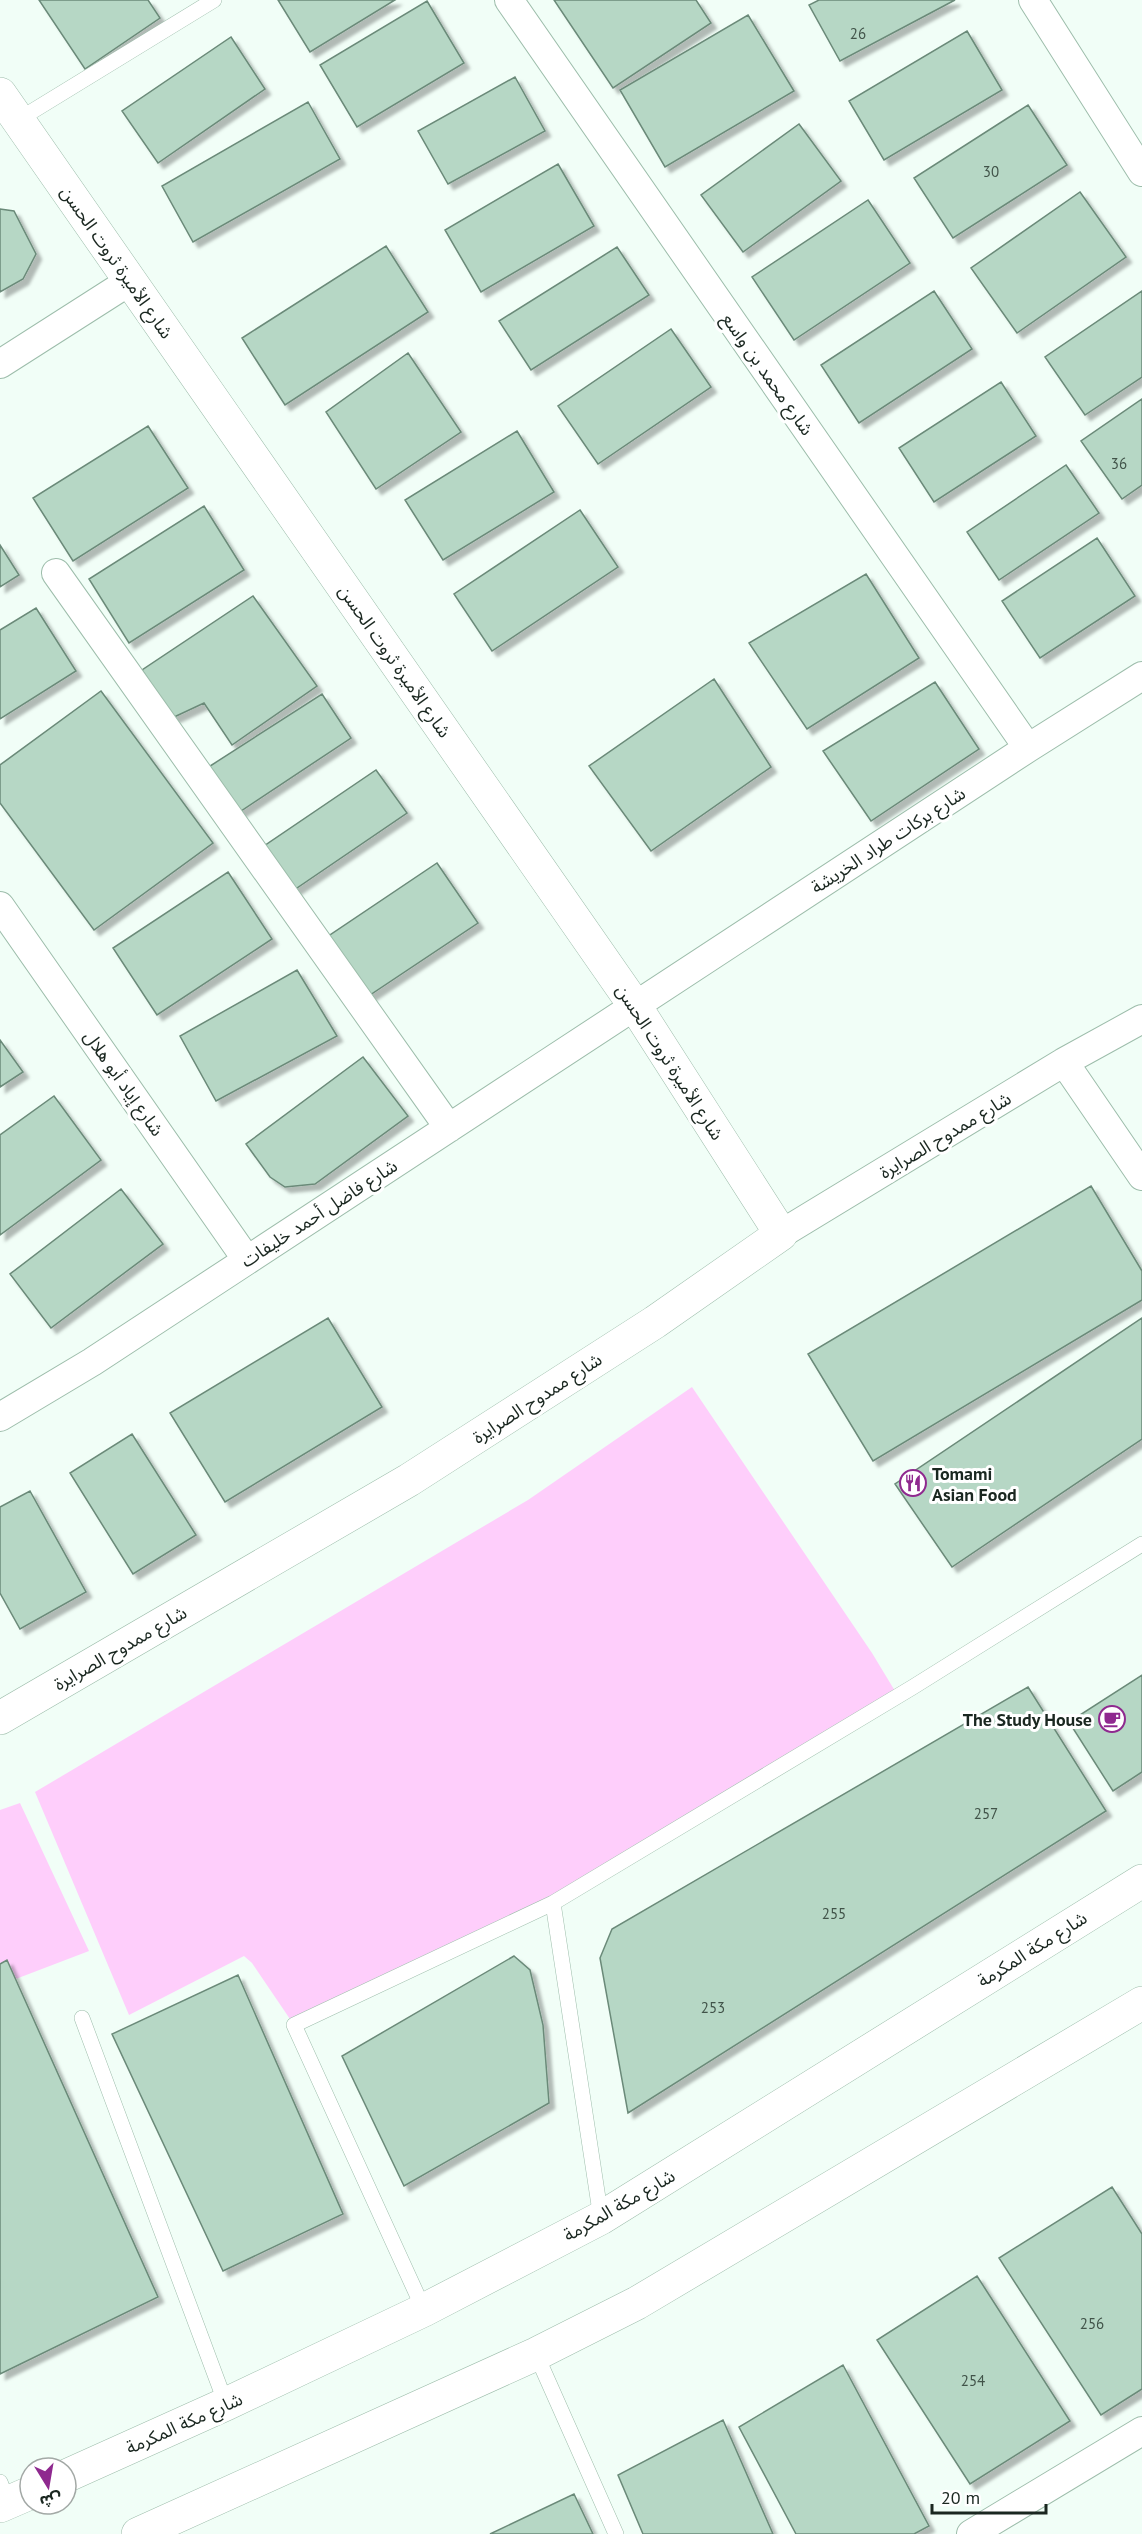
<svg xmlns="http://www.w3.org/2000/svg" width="1142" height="2534" viewBox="0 0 1142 2534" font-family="'PT Sans','Noto Sans Arabic',sans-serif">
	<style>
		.green { fill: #fecefb }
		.building { fill: #b6d7c5; stroke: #6b8a79; stroke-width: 1.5; filter: url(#shadow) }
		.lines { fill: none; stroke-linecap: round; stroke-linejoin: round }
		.service-casing { stroke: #9dbdab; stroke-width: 16 }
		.minor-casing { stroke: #9dbdab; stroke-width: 30 }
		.tertiary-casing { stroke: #9dbdab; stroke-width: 34 }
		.primary-casing { stroke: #9dbdab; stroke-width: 34 }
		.service { stroke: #fff; stroke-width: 15 }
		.minor { stroke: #fff; stroke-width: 28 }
		.tertiary { stroke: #fff; stroke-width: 33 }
		.primary { stroke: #fff; stroke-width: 33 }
		.labels { text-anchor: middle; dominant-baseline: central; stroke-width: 6; stroke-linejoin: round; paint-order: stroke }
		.number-label { font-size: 15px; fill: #415349 }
		.street-label { font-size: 18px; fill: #1a2720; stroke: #fff }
		.poi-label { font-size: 18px; font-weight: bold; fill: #1a2720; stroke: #fff; text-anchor: start }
	</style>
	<defs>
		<filter id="shadow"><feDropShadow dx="5.5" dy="5.5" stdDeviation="1.5" flood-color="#0004"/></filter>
	</defs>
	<rect width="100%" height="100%" fill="#f1fef7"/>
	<path class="green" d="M692,1387L872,1653L898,1696L553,1903L294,2025L252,1963L244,1956L129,2015L35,1792L528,1500Z
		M20,1803L89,1951L0,1985V1810Z"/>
	<path class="building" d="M39,0H148L160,18L85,69Z
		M278,0H395L310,52Z
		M554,0H696L711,23L613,88Z
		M819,0H955L840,61L809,5Z
		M427,1L464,63L357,127L320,65Z
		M748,15L794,91L665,167L620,90Z
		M967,31L1002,90L884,160L849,101Z
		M231,37L265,89L158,163L122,111Z
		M515,77L545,131L448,184L418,131Z
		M308,102L340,159L193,242L162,186Z
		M1028,105L1067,165L953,238L914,178Z
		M799,124L841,181L743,252L701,195Z
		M558,164L594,226L481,292L445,230Z
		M1080,192L1126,257L1017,333L971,268Z
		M868,200L910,263L794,340L752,277Z
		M0,209L14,211L36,254L23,279L0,292Z
		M386,246L428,312L285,405L242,338Z
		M617,247L649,295L531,370L499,321Z
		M934,291L972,349L859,423L821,365Z
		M1142,291V377L1085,415L1045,357Z
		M671,329L711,387L598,464L558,406Z
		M408,353L461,432L376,489L326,412Z
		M1001,382L1036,436L934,502L899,448Z
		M1142,399V485L1122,499L1081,441Z
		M148,426L188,488L73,561L33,498Z
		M517,431L554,492L443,560L405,500Z
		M1066,465L1099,513L999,580L967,532Z
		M204,506L244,570L129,643L89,579Z
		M580,510L618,567L492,651L454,594Z
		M1097,538L1135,596L1040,658L1002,601Z
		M0,545L19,575L0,587Z
		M866,574L919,658L807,729L749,643Z
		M253,596L317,686L232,745L204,703L172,718L142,670Z
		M36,608L76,671L0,719V630Z
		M714,679L771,767L651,851L589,766Z
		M935,682L979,749L871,821L823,751Z
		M101,691L213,843L94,930L0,803V765Z
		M322,694L351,738L238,813L207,768Z
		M376,770L407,813L294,890L264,846Z
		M437,863L478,923L361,1001L321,941Z
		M228,872L272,939L157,1015L113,948Z
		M297,970L337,1036L216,1101L180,1036Z
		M0,1040L23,1072L0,1087Z
		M363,1057L408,1116L315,1184L285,1187L270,1177L246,1144Z
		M54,1096L101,1160L0,1235V1135Z
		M1091,1186L1142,1271V1300L873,1461L808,1354Z
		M121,1189L163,1244L51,1328L10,1274Z
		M328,1318L382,1407L225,1502L170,1413Z
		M1142,1318V1439L952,1567L895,1484Z
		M132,1434L196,1535L133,1574L70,1473Z
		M30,1491L86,1592L20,1629L0,1593V1507Z
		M1142,1675V1772L1113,1791L1069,1722Z
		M1028,1687L1106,1811L628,2113L600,1958L612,1929Z
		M514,1956L530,1970L543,2025L549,2103L404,2186L342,2056Z
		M7,1960L158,2297L0,2374V1964Z
		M238,1975L343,2214L223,2271L112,2034Z
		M1112,2187L1142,2234V2389L1101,2415L999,2258Z
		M977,2276L1070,2421L970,2484L877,2340Z
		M843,2365L929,2526L914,2534H796L739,2427Z
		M723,2420L773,2534H643L618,2475Z
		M574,2494L593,2534H490Z"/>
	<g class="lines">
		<defs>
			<path id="service" d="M18,120L214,0
				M553,1903L601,2218
				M82,2018L226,2404
				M424,2310L294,2025L553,1903L913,1687L1142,1544
				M536,2354L616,2534
				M0,2482L8,2502"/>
			<path id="minor" d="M509,0L1028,748
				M1033,0L1142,172
				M0,364L130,281
				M56,573L449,1128
				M0,906L247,1260
				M1064,1062L1142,1176
				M781,1234L1064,1062L1142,1019
				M0,1417L92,1362L1028,748L1142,676
				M971,2534L1142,2431"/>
			<path id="tertiary" d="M0,94L635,1006L781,1234L655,1322L409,1480L0,1718"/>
			<path id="primary" d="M66,2476L226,2404L424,2310L601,2218L1142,1881
				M0,2506L30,2493
				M138,2534L536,2354L637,2303L1142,2003"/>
		</defs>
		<use href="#service" class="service-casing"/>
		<use href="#minor" class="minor-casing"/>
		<use href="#tertiary" class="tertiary-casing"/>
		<use href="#primary" class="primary-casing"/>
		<use href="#service" class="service"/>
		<use href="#minor" class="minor"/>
		<use href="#tertiary" class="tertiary"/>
		<use href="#primary" class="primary"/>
	</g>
	<defs>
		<symbol id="restaurant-ring" viewBox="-11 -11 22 22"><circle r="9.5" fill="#fff" stroke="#8f298f" stroke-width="1.5"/><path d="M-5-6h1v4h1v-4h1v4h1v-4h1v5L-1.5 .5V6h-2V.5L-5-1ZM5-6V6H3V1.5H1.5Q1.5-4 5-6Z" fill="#8f298f"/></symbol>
		<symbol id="cafe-ring" viewBox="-11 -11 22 22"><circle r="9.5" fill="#fff" stroke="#8f298f" stroke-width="1.5"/><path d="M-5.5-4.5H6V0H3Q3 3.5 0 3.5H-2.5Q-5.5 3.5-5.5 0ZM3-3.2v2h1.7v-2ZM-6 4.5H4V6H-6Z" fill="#8f298f"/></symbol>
	</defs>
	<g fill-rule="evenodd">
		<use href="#restaurant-ring" x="898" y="1468" width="30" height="30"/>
		<use href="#cafe-ring" x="1097" y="1704" width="30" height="30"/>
	</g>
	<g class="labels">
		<g class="number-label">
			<text x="858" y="33">26</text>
			<text x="991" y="171">30</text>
			<text x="1119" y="463">36</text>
			<text x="986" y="1813">257</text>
			<text x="834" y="1913">255</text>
			<text x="713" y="2007">253</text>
			<text x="1092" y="2323">256</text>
			<text x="973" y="2380">254</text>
		</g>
		<g class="street-label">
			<text transform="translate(117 262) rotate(55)">شارع الأميرة ثروت الحسن</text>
			<text transform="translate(768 374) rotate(55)">شارع محمد بن واسع</text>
			<text transform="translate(395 661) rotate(55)">شارع الأميرة ثروت الحسن</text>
			<text transform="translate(888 840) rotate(-33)">شارع بركات طراد الخريشة</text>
			<text transform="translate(670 1062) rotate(57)">شارع الأميرة ثروت الحسن</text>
			<text transform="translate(124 1083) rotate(55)">شارع إياد أبو هلال</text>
			<text transform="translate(945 1135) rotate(-31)">شارع ممدوح الصرايرة</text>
			<text transform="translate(319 1213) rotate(-33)">شارع فاضل أحمد خليفات</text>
			<text transform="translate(537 1398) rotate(-33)">شارع ممدوح الصرايرة</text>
			<text transform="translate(120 1648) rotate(-30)">شارع ممدوح الصرايرة</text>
			<text transform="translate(1032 1949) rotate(-32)">شارع مكة المكرمة</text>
			<text transform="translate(619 2205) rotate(-30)">شارع مكة المكرمة</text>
			<text transform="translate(184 2423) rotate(-24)">شارع مكة المكرمة</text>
		</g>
		<g class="poi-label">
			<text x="932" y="1473">Tomami<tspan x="932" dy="21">Asian Food</tspan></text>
			<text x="1092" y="1719" text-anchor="end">The Study House</text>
		</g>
	</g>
	<g transform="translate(48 2486) rotate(169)"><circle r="28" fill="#ffffff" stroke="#a3a9a6" stroke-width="1.5"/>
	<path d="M0-4.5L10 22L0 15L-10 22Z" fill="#8f298f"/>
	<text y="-9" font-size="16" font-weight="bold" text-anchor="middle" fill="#1a2720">ش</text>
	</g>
	<path d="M932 2504v9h114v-9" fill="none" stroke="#1a2720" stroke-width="3"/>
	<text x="941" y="2504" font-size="18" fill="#1a2720" stroke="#ffffff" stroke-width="4.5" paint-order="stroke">20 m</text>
</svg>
